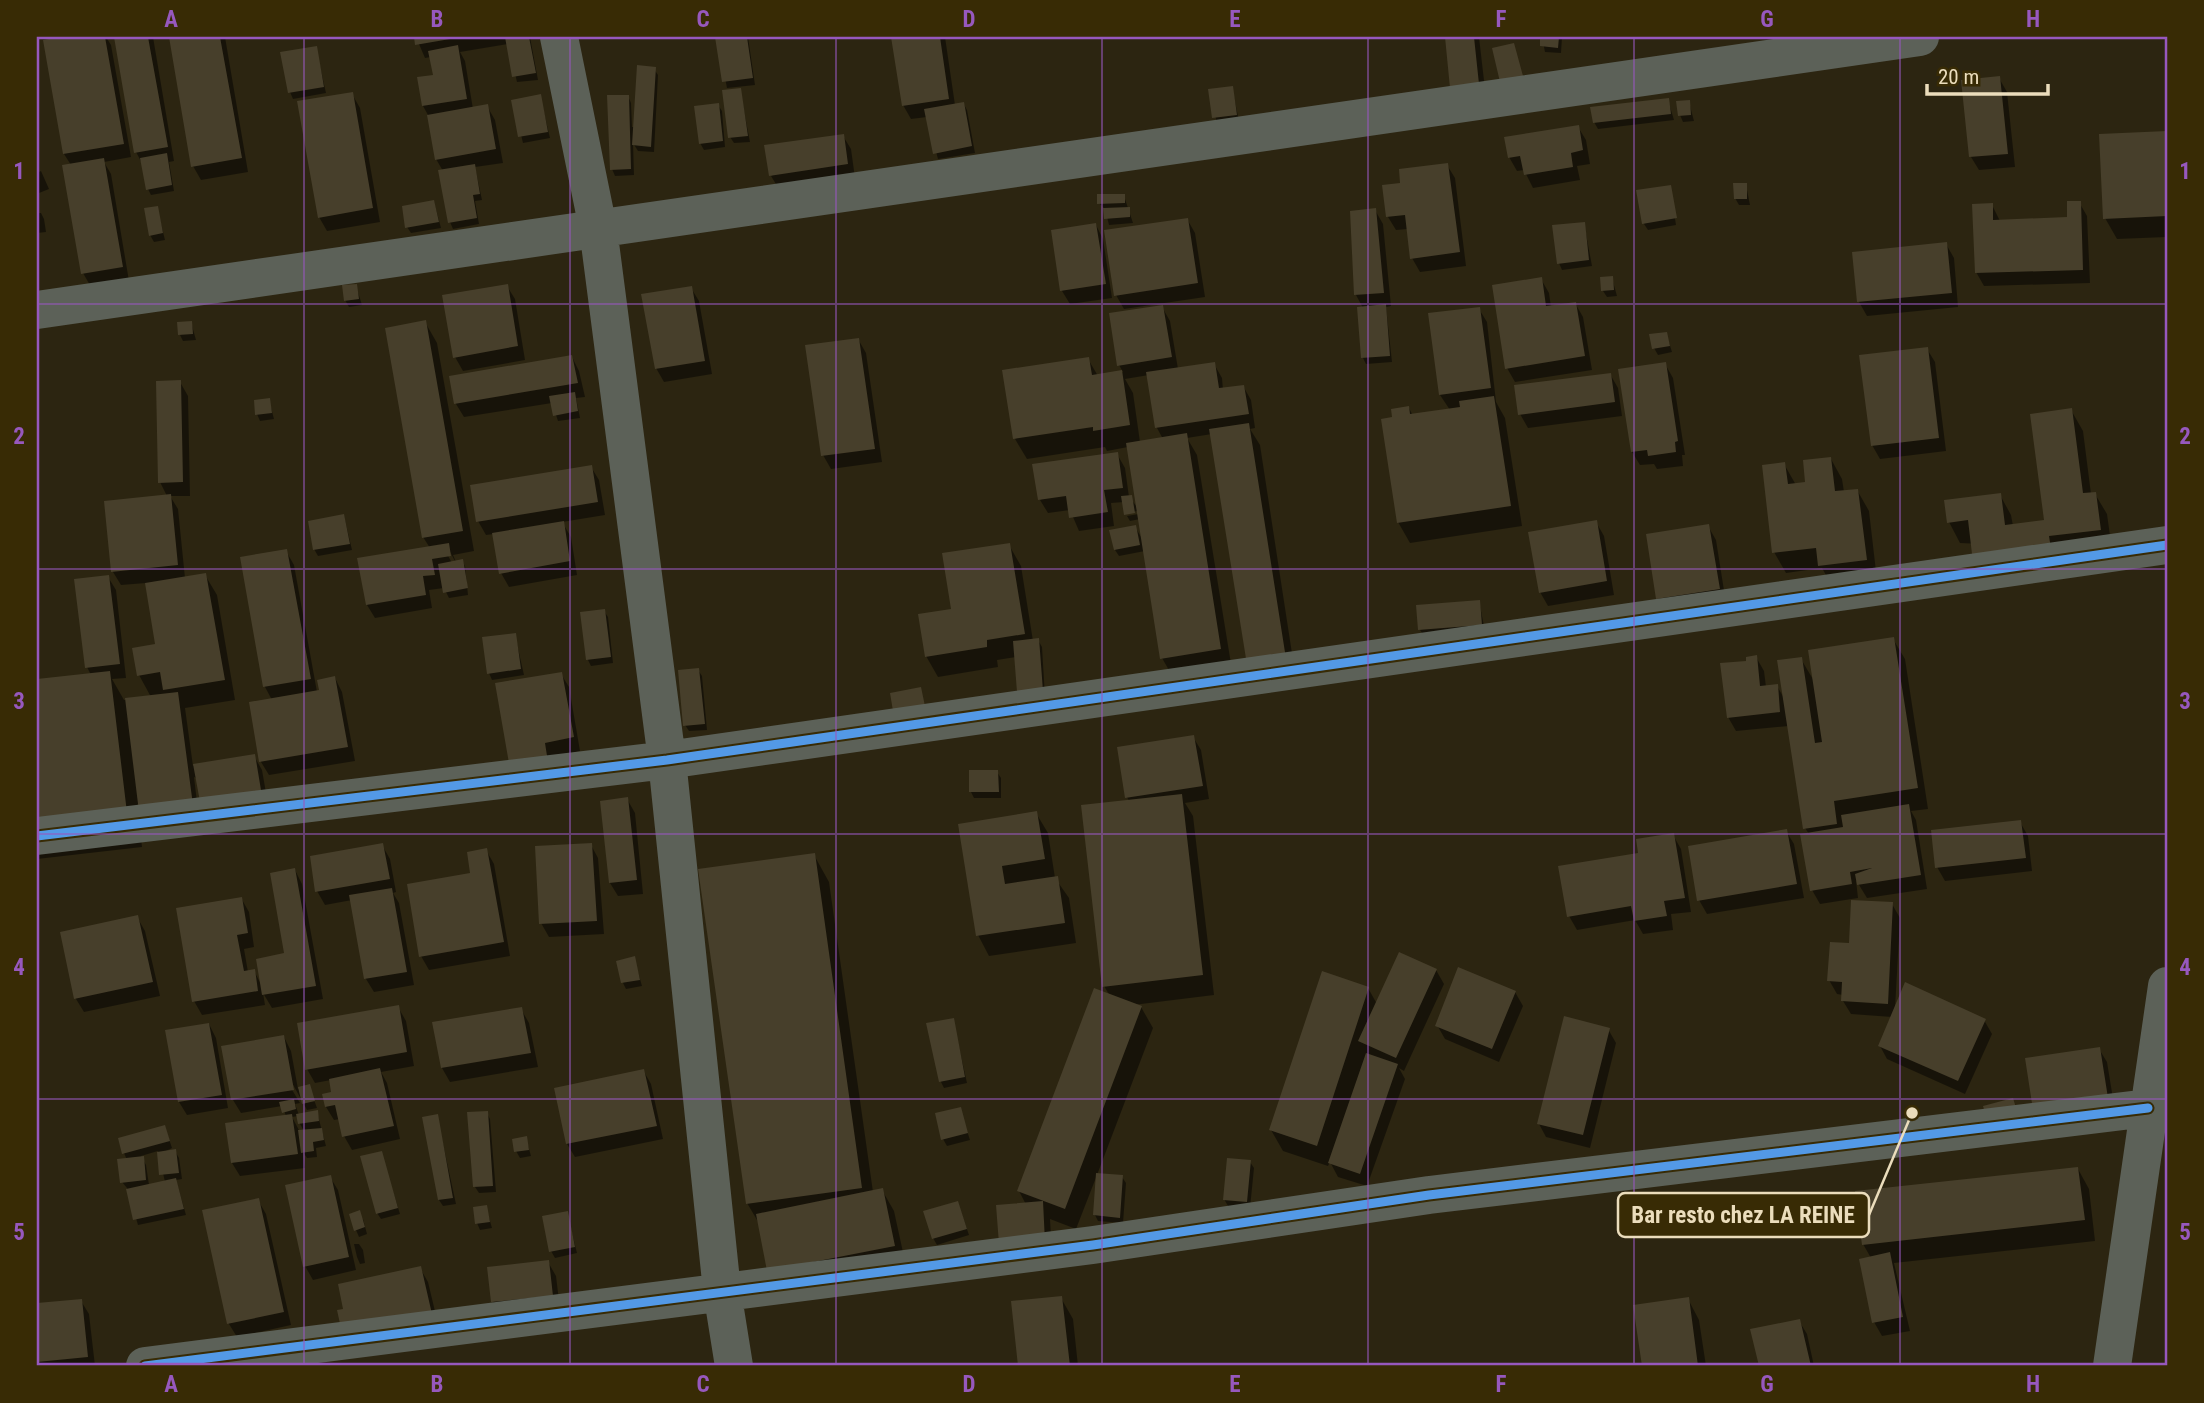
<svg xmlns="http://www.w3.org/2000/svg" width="2204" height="1403" viewBox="0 0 2204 1403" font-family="'Roboto Condensed',sans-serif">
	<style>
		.shadow { fill: #0007; fill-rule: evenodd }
		.building { fill: #473f2b }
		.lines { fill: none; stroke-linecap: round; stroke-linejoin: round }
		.street { stroke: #5c6158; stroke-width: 38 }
		.cycleway-casing { stroke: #382b05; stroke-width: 13 }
		.cycleway { stroke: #5399e6; stroke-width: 9 }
		.grid { fill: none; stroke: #9758be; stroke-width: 2; stroke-opacity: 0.55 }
		.leader { fill: none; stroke: #ebddbc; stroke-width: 2.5 }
		.callout-dot { fill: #ebddbc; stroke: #382b05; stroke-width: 2.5 }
		.callout { fill: #382b05; stroke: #ebddbc; stroke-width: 2.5 }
		.callout-label { font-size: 23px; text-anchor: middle; font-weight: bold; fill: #ebddbc }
		.neatline { fill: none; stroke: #9758be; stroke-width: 2.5 }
		.grid-label { font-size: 23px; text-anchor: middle; font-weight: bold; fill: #9758be }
	</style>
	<rect width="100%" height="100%" fill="#2c2511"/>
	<path class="shadow" d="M71,37H106L111,45L131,157L104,162L111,174L129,281L91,287L83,273L71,165L64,154L45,41Z
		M116,37H153L174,161L169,162L174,191L151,195L148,189L143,165L136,152Z
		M171,37H225L248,172L201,180L193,166Z
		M416,37H530L538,80L517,82L508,44L460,52L465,61L473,109L487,106L495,120L503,163L475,167L482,200L475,201L479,224L453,229L450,222L443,171L436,159L428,115L423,106L435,76L431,57L425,58Z
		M717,37H748L755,85L727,88Z
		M893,37H945L955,105L963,103L967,110L975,153L938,159L927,117L911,119L903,105Z
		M1447,37H1479L1486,98L1452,87Z
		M1542,37H1562L1561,53L1545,52Z
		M316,48L326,93L293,99L290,92Z
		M654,69L658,75L654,152L638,151L633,143L634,175L615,176L612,169L628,96L631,103L632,127H635Z
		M1999,78L2007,92L2015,167L1979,170L1971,157Z
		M1232,87L1239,121L1217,124L1210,90Z
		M740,90L750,142L734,143L730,137Z
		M352,94L360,108L380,222L327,231L319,217Z
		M540,96L550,138L523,143L513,101Z
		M1668,100L1674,120L1598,129L1594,122Z
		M1689,102L1694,121L1683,122L1680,115Z
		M718,105L722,111L725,147L704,150L700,143Z
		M1578,127L1586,140L1590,164L1577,166L1580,180L1533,188L1524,170L1517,171L1509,157Z
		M2167,133V237L2117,239L2105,218L2101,135Z
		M843,136L851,149L855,178L779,189L771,176Z
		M1447,165L1455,178L1466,266L1420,272L1412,258L1408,229L1396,230L1388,217L1402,185Z
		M41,171L49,189L39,193L37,173Z
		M1746,185L1750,205H1739L1735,198Z
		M1670,186L1676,225L1648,230L1644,224Z
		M1124,196L1133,223L1109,225L1105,209L1099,203Z
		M434,202L441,228L411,233L407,227Z
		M2079,202L2087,216L2090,283L1984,286L1976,272L1992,205L2000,221L2069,219Z
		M157,208L165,240L154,242L150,235Z
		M1375,210L1383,224L1391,306L1386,307L1392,362L1366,364L1363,358V308L1356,295L1352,248Z
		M37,213H41L44,219L46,232L37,233Z
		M1187,219L1195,233L1205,297L1124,309L1116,295Z
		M1584,223L1592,266L1562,270L1559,263Z
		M1096,225L1103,239L1112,298L1070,304L1062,291Z
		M1946,244L1954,258L1958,307L1867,316L1859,302L1853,253Z
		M1612,278L1617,296L1607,297L1603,291Z
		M1541,279L1549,293L1551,307L1575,303L1583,317L1592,370L1515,382L1507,368Z
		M356,286L362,305L349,307L345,300Z
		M507,286L515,299L525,360L463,371L455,357Z
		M691,288L699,301L712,374L664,382L656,368Z
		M1162,307L1170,321L1178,369L1214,364L1222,378L1223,390L1243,386L1251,400L1255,428L1250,429L1260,445L1297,686L1262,691L1212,434L1187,438L1197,455L1232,670L1174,679L1162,658L1145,551L1119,556L1115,550L1135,527L1143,540L1140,519L1130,521L1127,516L1144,513L1143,510L1126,513L1124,502L1111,503L1114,526L1079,531L1070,510L1048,513L1040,500L1117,454L1125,468L1129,497L1138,508L1128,447L1107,451L1105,447L1027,459L1015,439L1088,359L1098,376L1123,372L1119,365ZM1149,375L1157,428L1163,439L1140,442L1133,393L1125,379Z
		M1479,309L1487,322L1496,402L1505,418L1522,526L1410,543L1398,522L1394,418L1409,408L1413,416L1450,410L1440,395Z
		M191,322L196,340L183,341L180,335Z
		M425,322L437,343L474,551L453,555L456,562L462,561L465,566L468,595L449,598L444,588L429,590L432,608L375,618L367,605L430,548L423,537ZM449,550L456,563H452L446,552Z
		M1666,333L1672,352L1658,355L1654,348Z
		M858,339L866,353L882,462L831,469L823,455Z
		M1927,349L1935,362L1946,451L1880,459L1872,445Z
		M572,357L579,371L585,397L576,398L580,418L558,421L552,403L464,417L456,404L451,378Z
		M1665,364L1673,378L1685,455H1682L1683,466L1657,469L1654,464L1640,465L1632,452Z
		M1610,374L1618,388L1622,416L1528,428L1520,414Z
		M180,382L188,396L190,496H170L178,509L185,578L205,575L217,595L235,700L185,708L193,766L254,756L262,770L269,810L194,777L199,819L149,825L137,804L142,847L37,859V681L91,675L87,667L108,577L116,590L126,678L112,679L124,700L151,697L139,675L157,645L146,583L121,585L113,572L167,496L160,482Z
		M269,400L274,419L260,421L257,414Z
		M2071,410L2083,431L2091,494H2095L2107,514L2112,550L1960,543L1949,522L2000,495L2011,515L2013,526L2045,522Z
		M1831,459L1842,479L1844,492L1857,490L1869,511L1877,580L1832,586L1822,568L1786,573L1774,552L1784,464L1796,485L1807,484Z
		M591,467L599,480L605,515L562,522L571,537L577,575L509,587L501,573L494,534L486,535L478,521Z
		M344,516L352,550L318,556L314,549Z
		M1596,522L1604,536L1614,595L1548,606L1540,592Z
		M1708,526L1716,540L1726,603L1658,598Z
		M1009,545L1021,566L1033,641L1038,640L1042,647L1045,697L1016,657L997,660L998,667L938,677L926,656L953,611Z
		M286,551L294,565L317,692L335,678L342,692L355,761L269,775L261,762L272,700L265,687Z
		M1479,601L1485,631L1424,636L1420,630Z
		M604,611L608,617L613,663L591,666L588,660Z
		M515,635L524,675L492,680L489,673Z
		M1893,639L1905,659L1928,809L1911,811L1916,820L1927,889L1867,898L1856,880L1858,898L1820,904L1812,890L1809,834L1805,828L1789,726L1736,731L1728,717L1748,662L1756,657L1764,671L1766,687L1777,686L1784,698L1801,659L1814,681Z
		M698,670L702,676L707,730L689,731L685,725Z
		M561,674L569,687L580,751L512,768Z
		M1193,737L1201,750L1209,799L1185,803L1193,816L1214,995L1133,1005L1141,1007L1153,1028L1097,1175L1122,1177L1126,1183L1123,1223L1098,1221L1095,1215L1097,1175L1076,1229L1050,1219L1052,1255L1019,1191L1110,996L1104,986L1129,801L1127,797Z
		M997,772L1001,778V798H974L971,792Z
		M627,799L635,813L643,894L618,896L610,883Z
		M1036,813L1048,833L1055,878L1069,898L1076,943L989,956L978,935L960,825Z
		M2020,822L2028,836L2032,871L1945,881L1937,867Z
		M1786,831L1794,844L1804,898L1707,914L1699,900Z
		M1673,835L1681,849L1691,912L1671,914L1673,930L1643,934L1635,920L1577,930L1569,916L1640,854Z
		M382,845L390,859L396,892L393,893L399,903L414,985L374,992L366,979L352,900L325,905L317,891Z
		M591,845L598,858L604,934L549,937L541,923Z
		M486,850L494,864L510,956L429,970L421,956Z
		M814,855L829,882L873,1192L882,1190L894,1211L906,1266L781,1291L760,1225L747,1203Z
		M295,870L302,884L323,999L272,1008L263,993L265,1005L202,1015L194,1001L241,898L249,912L254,947L244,949L248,972L254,971L261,984L286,955Z
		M1892,904L1900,918L1895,1009L1984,1020L1992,1034L1965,1094L1887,1059L1880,1046L1892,1017L1851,1014L1843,1001V995L1837,994L1829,980L1851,945Z
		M137,917L145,931L160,996L84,1012L76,999L62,933Z
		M634,958L642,986L626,989L623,983Z
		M1436,970L1444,984L1404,1071L1399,1068L1405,1079L1367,1186L1338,1177L1330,1162L1328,1166L1283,1151L1271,1130L1368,988L1377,1004Z
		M1515,992L1523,1006L1499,1062L1445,1039L1437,1025Z
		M398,1007L406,1021L414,1066L381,1072L387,1083L400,1139L352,1150L344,1136L340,1119L334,1120L326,1107L333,1093L331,1080L315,1083L307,1069Z
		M521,1009L529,1023L538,1067L450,1082L442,1068L434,1024Z
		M953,1020L967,1083L944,1088L941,1082Z
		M209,1024L216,1038L228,1108L187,1115L179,1102Z
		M1608,1029L1616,1043L1590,1148L1546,1137L1539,1124Z
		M284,1037L291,1051L298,1089L309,1086L317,1108L307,1110L291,1081L288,1083L300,1103L295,1104L299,1115L317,1112L326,1146L316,1148L317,1157L307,1158L303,1152L305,1168L240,1176L232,1163L286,1116L282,1106L241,1113L233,1100ZM298,1116L300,1124L304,1131L300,1132L292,1117Z
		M2099,1049L2107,1062L2115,1111L2043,1123Z
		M643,1070L651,1084L663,1139L575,1157L567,1144Z
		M960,1109L970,1140L947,1146L943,1139Z
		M487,1113L490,1119L496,1192L479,1193L475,1187Z
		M437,1116L456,1204L443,1206L439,1200Z
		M165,1127L172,1148L162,1153L175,1151L179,1158L182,1179L176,1180L186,1215L138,1225L127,1188L122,1182L127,1160L124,1153ZM158,1151L165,1182L149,1185L146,1165L141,1156Z
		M526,1138L531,1156L520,1158L516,1151Z
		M381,1153L400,1214L381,1219L377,1213Z
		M1250,1162L1254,1168L1250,1208L1228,1206L1224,1199Z
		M2078,1169L2089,1189L2095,1241L1894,1263L1910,1331L1882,1336L1874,1322L1871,1258L1863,1244Z
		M330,1177L338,1190L356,1270L313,1280L305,1266Z
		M258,1200L266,1214L291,1325L237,1337L229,1324L204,1212Z
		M958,1203L969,1235L937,1245L933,1238Z
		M486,1207L492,1228L480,1230L477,1223Z
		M567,1213L577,1253L555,1258L551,1251Z
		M363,1219L367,1234L359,1237L356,1230Z
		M354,1244H359L363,1250L365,1263L360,1264L357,1257Z
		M548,1262L556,1276L560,1309L500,1315L493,1302Z
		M420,1268L428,1282L439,1328L345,1310Z
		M1061,1298L1073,1319L1078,1366H1020L1013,1303Z
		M1688,1299L1699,1320L1706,1366H1644L1635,1307Z
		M81,1301L89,1314L95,1366H37V1305Z
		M1799,1321L1807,1334L1814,1366H1761L1752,1331Z"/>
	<path class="building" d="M60,37H105L124,144L63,154L43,40Z
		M114,37H148L168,147L134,153Z
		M169,37H220L242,158L191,167Z
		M414,37H456V38L415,45Z
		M505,37H529L536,73L512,77Z
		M715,37H747L753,78L722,82Z
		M891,37H940L949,99L902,106Z
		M1445,37H1474L1479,84L1450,88Z
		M1540,37H1559L1558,48L1540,46Z
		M1514,43L1523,76L1500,82L1492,48Z
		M458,45L467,99L422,106L417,77L433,75L428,51Z
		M317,46L324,87L288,93L280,52Z
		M637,65L656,67L651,147L632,145Z
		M2000,76L2008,154L1969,157L1961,80Z
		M1233,86L1237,115L1212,118L1208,89Z
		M741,88L748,136L728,138L722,90Z
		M353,92L373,208L318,218L297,101Z
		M541,94L548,132L518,137L511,100Z
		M607,95H629L631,169L610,170Z
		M1669,98L1671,114L1593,123L1590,107Z
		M1690,100L1691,115L1678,116L1676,101Z
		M964,102L972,146L933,154L924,109Z
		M719,103L723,141L699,144L694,106Z
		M488,104L496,149L435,160L427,115Z
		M1579,125L1583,150L1571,153L1573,167L1524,175L1520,156L1508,158L1504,137Z
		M2167,131V216L2103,219L2099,134Z
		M844,134L848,164L769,176L764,145Z
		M167,153L172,185L146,190L140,158Z
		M104,158L123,267L81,274L62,165Z
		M1448,163L1460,252L1410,259L1405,215L1386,217L1382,185L1400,183L1399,169Z
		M475,164L480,194L473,195L477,218L448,223L438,170Z
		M1733,183H1747V199H1734Z
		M1671,185L1677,218L1642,224L1636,190Z
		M1097,194H1125V203L1097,204Z
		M434,200L439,222L405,228L402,206Z
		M2067,201H2081L2083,270L1975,273L1972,204L1993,203V220L2067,217Z
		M158,206L163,233L149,236L144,208Z
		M1130,207V217L1104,219L1103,208Z
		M1376,208L1384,293L1354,295L1350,211Z
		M1188,218L1198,283L1114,296L1104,230Z
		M1585,222L1589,260L1557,264L1552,225Z
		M1096,223L1106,284L1060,291L1051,230Z
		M1947,242L1952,293L1857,302L1852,252Z
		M1613,276L1614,290L1601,291L1600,277Z
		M1542,277L1546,306L1576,302L1585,356L1505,369L1492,285Z
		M357,284L359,299L344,301L342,285Z
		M508,284L518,346L453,358L442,295Z
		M692,286L705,361L655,369L641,294Z
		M1386,304L1390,356L1361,358L1357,307Z
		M1163,305L1172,357L1117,366L1109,313Z
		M1480,307L1491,388L1439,395L1428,313Z
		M426,320L463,531L422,538L385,328Z
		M192,321L193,334L178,335L177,322Z
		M1667,332L1670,346L1652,349L1649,334Z
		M859,338L875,449L821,456L805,345Z
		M1928,347L1939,438L1871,446L1859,355Z
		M572,355L578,383L454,404L449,376Z
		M1089,357L1092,375L1122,370L1130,425L1093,431V427L1013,439L1002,370Z
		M1215,362L1219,388L1244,385L1249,414L1155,428L1146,372Z
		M1666,362L1678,441L1675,442L1676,452L1648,456L1647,450L1631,452L1618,369Z
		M1611,373L1615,402L1518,415L1514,385Z
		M181,380L183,482L158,483L156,381Z
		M575,392L578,411L553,416L549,396Z
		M1494,396L1511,506L1397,523L1381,419L1392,417L1391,409L1409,406L1410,414L1460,407L1459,401Z
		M270,398L272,413L255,415L254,400Z
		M2072,408L2083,493L2096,492L2101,530L2049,536L2052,555L1972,554L1968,520L1947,523L1944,500L2001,493L2005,525L2044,520L2030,414Z
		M1249,423L1287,665L1248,671L1209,429Z
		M1187,433L1221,649L1160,659L1126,443Z
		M1118,452L1123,488L1104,490L1108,512L1069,518L1066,496L1038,500L1032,464Z
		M1831,457L1835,491L1858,489L1867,560L1818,566L1816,548L1772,553L1762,465L1785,462L1788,484L1805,482L1803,460Z
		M592,465L598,502L476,522L470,485Z
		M171,494L178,565L111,572L104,501Z
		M1132,495L1135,513L1124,515L1121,496Z
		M344,514L350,544L313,550L308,521Z
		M1597,520L1607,581L1539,593L1528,532Z
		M564,521L570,561L499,574L492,533Z
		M1709,524L1720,589L1656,599L1646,534Z
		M1136,525L1140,545L1114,550L1109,530Z
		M449,543L451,556L432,559L435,575L423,576L426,595L366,605L357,558Z
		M1010,543L1025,634L987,640V647L925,657L918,614L951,609L942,553Z
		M287,549L311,679L263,687L240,557Z
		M463,559L468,588L443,593L438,564Z
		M206,573L225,680L163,690L160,672L137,676L132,648L155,644L145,583Z
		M109,575L120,664L85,668L74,579Z
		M1480,600L1482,625L1418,630L1416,605Z
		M605,609L611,657L586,660L580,612Z
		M516,633L521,669L487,674L482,637Z
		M1894,637L1918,788L1834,801L1837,824L1803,829L1777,660L1802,657L1815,743L1822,742L1808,650Z
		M1039,638L1043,691L1017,692L1013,641Z
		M1757,655L1760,686L1778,684L1780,712L1727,718L1720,663L1746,661V657Z
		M699,668L705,724L683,726L678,670Z
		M110,671L128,821L37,831V679Z
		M562,672L574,737L545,743L548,762L510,769L495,683Z
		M335,676L348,747L259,762L249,702L319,690L317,680Z
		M921,687L926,711L894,717L890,693Z
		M178,692L193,805L139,812L125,698Z
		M1194,735L1203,786L1125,798L1117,747Z
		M255,754L262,796L201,807L193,764Z
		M969,770H998L999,792H969Z
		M1182,794L1203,975L1102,987L1081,805Z
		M628,797L637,880L609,883L600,801Z
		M1909,804L1921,875L1857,885L1855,874L1872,868L1850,872L1852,884L1810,891L1800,834L1843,827L1841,815Z
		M1037,811L1045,859L1002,866L1005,884L1058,876L1065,923L976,936L958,824Z
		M2021,820L2026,858L1935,868L1931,830Z
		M1787,829L1797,884L1697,901L1688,846Z
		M1674,833L1685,898L1664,901L1667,916L1634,921L1631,906L1567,917L1558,866L1638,853L1636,839Z
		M383,843L390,879L315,892L310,856Z
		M592,843L597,921L539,924L535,846Z
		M487,848L504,942L419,957L407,884L470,873L467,852Z
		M815,853L862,1188L746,1204L698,869Z
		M295,868L316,986L262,995L256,959L284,953L270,873Z
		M392,888L407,972L364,979L349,895Z
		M242,897L248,933L237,935L244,971L255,969L258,991L192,1002L176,908Z
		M1851,900L1893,902L1888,1004L1841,1001L1842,982L1827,981L1830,942L1849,943Z
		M138,915L153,982L74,999L60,932Z
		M1399,952L1437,969L1396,1058L1358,1041Z
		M635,956L640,980L621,983L616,961Z
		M1458,967L1516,991L1492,1049L1435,1026Z
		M1322,971L1369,987L1317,1146L1269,1130Z
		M1905,982L1986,1019L1958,1081L1878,1046Z
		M1094,988L1142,1006L1065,1209L1017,1191Z
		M399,1005L407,1052L305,1070L297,1023Z
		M522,1007L531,1053L441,1068L432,1022Z
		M1564,1016L1610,1028L1583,1135L1537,1124Z
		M954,1018L965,1077L939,1082L926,1023Z
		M209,1023L222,1095L178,1102L165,1030Z
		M284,1035L294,1090L231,1100L221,1046Z
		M2100,1047L2108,1098L2033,1110L2025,1058Z
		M1366,1053L1398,1064L1360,1174L1328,1163Z
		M380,1068L394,1126L342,1137L335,1105L325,1107L322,1094L331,1092L329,1079Z
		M644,1069L657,1126L566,1144L554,1088Z
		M310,1084L315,1101L302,1104L298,1087Z
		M2013,1098L2019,1118L1989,1127L1983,1106Z
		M294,1099L296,1109L282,1113L279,1102Z
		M961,1107L968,1133L941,1140L935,1113Z
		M318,1110L319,1121L298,1124L296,1114Z
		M488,1111L493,1186L473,1187L467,1112Z
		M292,1114L298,1154L231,1163L225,1123Z
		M438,1114L453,1198L438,1200L422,1117Z
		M165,1125L170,1141L122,1154L118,1138Z
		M322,1128L324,1140L313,1142L314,1151L301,1153L298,1130Z
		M527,1136L529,1150L514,1152L512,1139Z
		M176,1149L179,1173L159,1175L157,1152Z
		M382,1151L398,1208L376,1214L360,1156Z
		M144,1156L146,1180L120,1183L117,1159Z
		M1227,1158L1251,1160L1247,1202L1223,1200Z
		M2078,1167L2085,1220L1862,1245L1855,1191Z
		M1096,1173L1123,1175L1120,1218L1093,1215Z
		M331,1175L349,1257L303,1267L285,1185Z
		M176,1178L184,1209L133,1220L126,1189Z
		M883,1188L895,1246L767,1271L756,1214Z
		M259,1198L284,1312L227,1324L202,1210Z
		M958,1201L967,1229L932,1239L923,1211Z
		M1043,1201L1045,1242L999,1244L996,1205Z
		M487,1205L490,1222L475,1224L473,1207Z
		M360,1210L365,1227L354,1231L349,1214Z
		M568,1211L575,1247L549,1252L542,1216Z
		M1890,1252L1903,1317L1872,1323L1859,1259Z
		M549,1260L553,1296L491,1302L487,1267Z
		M421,1266L432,1314L342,1333L337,1310L343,1309L338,1284Z
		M1062,1296L1070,1366H1018L1011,1301Z
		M1689,1297L1698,1366H1642L1633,1305Z
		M82,1299L88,1357L37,1362V1303Z
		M1800,1319L1811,1366H1759L1750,1329Z"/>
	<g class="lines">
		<path class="street" d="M559,37L598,228L667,760L722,1291L734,1366
			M37,310L1920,37
			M37,836L667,760L2167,545
			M145,1366L1093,1245L1429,1195L2148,1108
			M2112,1366L2167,986"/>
		<defs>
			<path id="cycleway" d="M37,836L667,760L2167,545
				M145,1366L1093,1245L1429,1195L2148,1108"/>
		</defs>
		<use href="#cycleway" class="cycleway-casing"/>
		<use href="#cycleway" class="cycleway"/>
	</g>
	<path class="grid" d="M304,37V1366M570,37V1366M836,37V1366M1102,37V1366M1368,37V1366M1634,37V1366M1900,37V1366M37,304H2167M37,569H2167M37,834H2167M37,1099H2167"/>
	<path class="leader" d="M1912 1113L1869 1215"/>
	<circle class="callout-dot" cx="1912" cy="1113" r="7"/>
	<rect class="callout" x="1618" y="1193" width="251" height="44" rx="7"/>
	<g class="callout-label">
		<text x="1743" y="1223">Bar resto chez LA REINE</text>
	</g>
	<rect width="2204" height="1403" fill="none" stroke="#382b05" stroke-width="77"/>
	<path d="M1927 84v10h121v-10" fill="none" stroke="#ebddbc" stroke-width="3.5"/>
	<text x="1938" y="84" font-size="21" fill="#ebddbc" stroke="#382b05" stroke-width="5" paint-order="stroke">20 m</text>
	<rect x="38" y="38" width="2128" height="1326" class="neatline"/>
	<g class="grid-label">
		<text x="171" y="27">A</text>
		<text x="437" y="27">B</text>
		<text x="703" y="27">C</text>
		<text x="969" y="27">D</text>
		<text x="1235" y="27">E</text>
		<text x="1501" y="27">F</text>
		<text x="1767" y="27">G</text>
		<text x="2033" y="27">H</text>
		<text x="19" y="179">1</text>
		<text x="2185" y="179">1</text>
		<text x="19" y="444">2</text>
		<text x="2185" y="444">2</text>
		<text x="19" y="709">3</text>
		<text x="2185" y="709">3</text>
		<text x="19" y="975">4</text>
		<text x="2185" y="975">4</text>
		<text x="19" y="1240">5</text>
		<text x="2185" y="1240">5</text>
		<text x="171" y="1392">A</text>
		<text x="437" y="1392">B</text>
		<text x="703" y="1392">C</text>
		<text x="969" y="1392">D</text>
		<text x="1235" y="1392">E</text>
		<text x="1501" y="1392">F</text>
		<text x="1767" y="1392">G</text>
		<text x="2033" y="1392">H</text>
	</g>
</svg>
